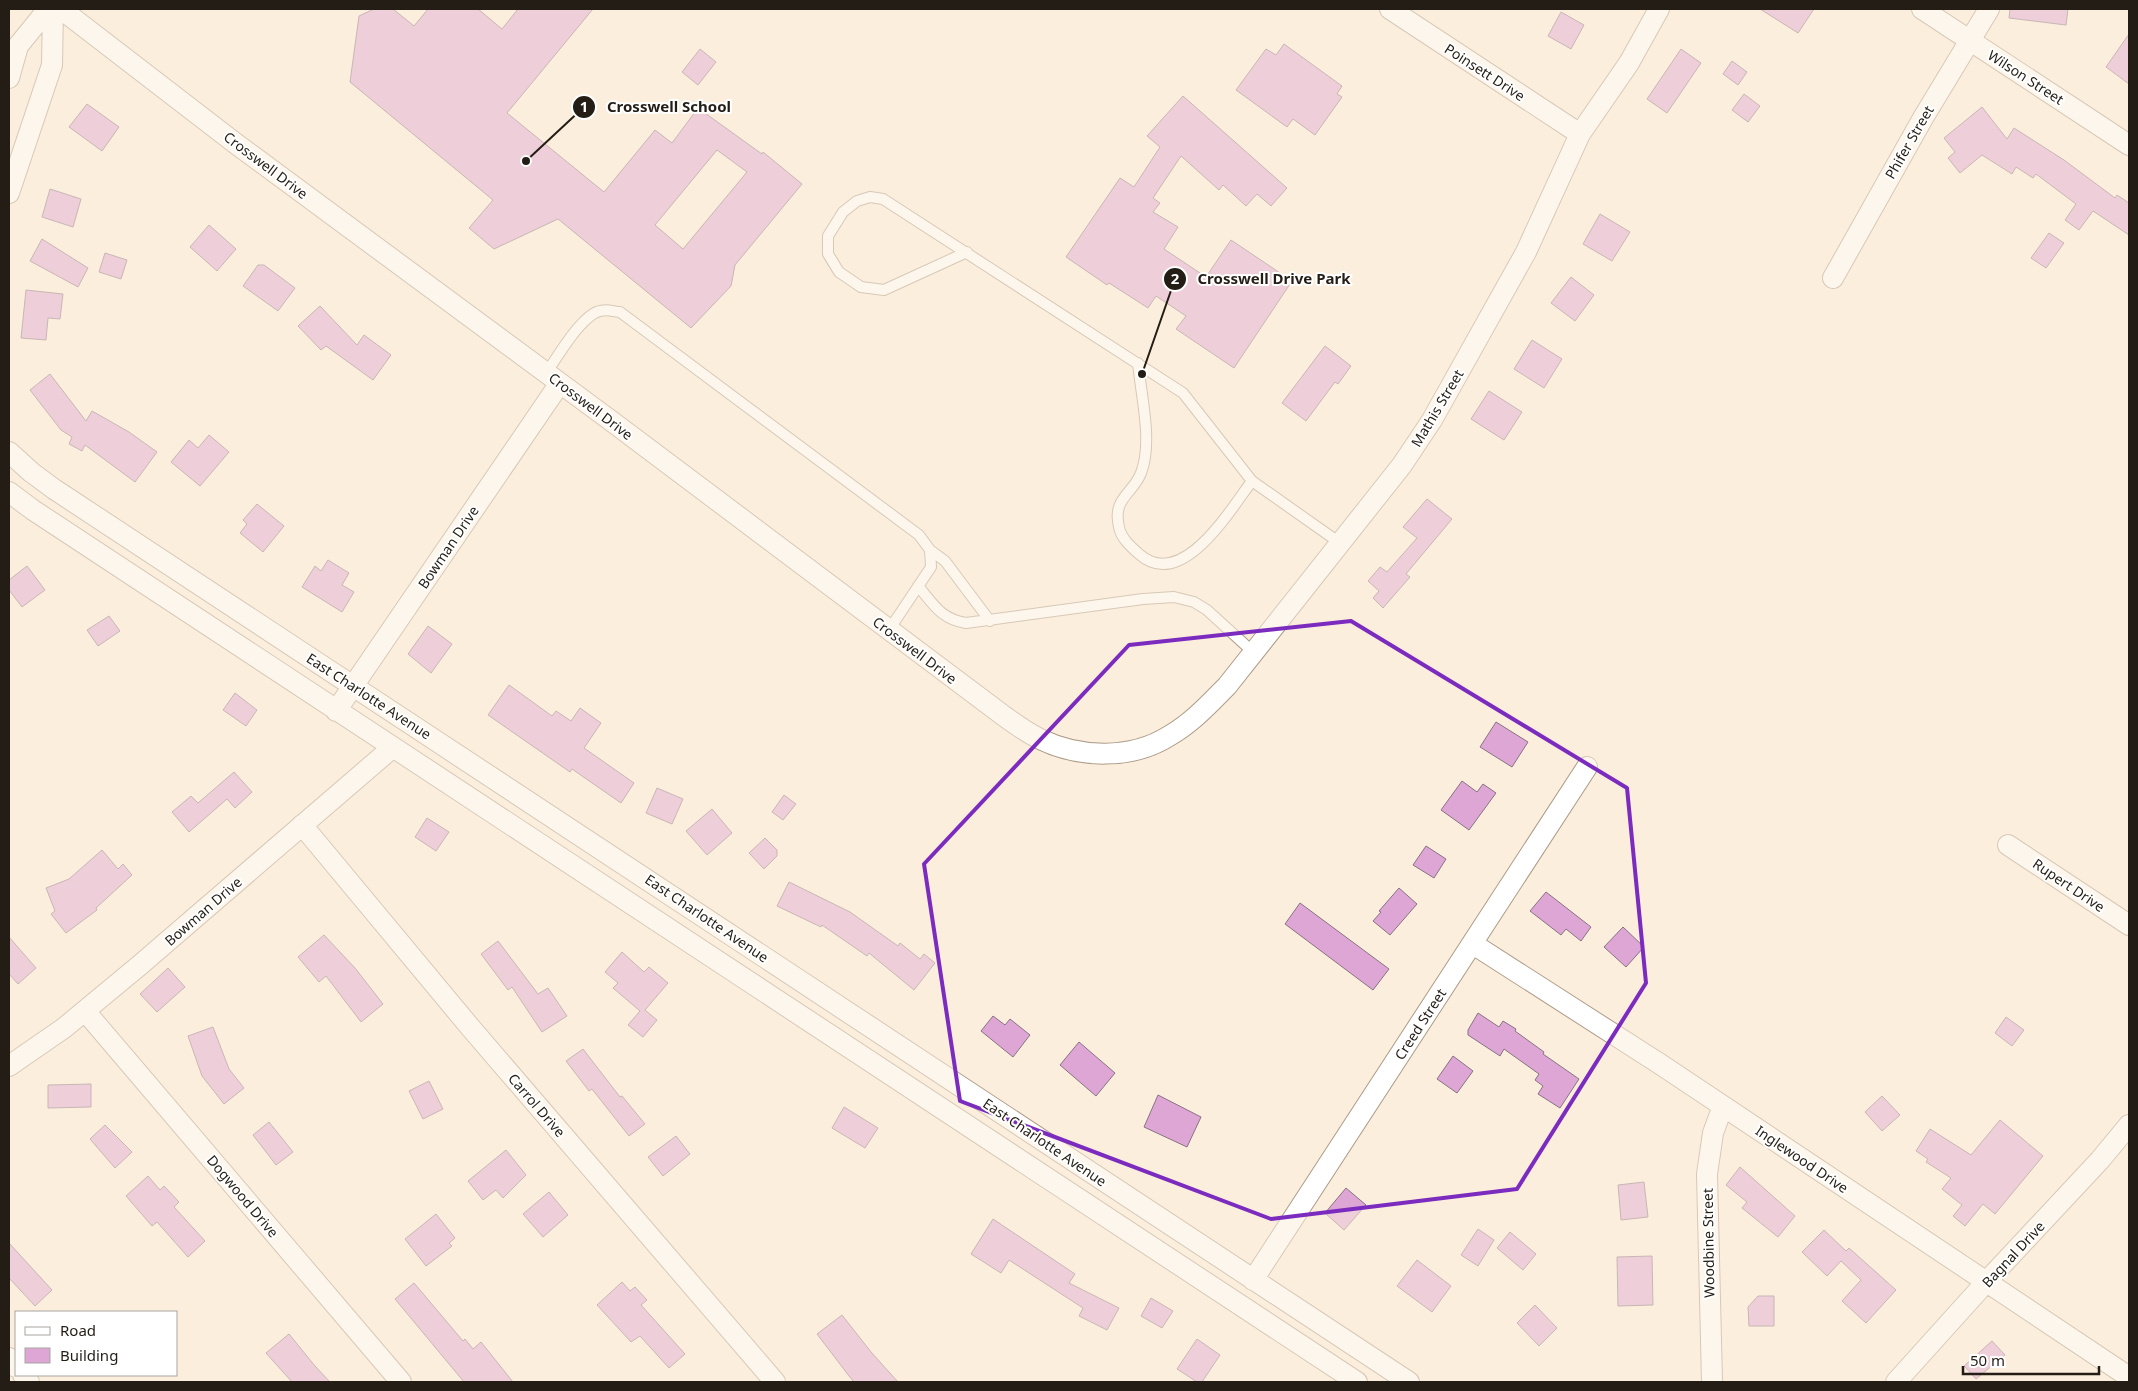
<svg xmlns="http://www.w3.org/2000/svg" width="2138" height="1391" viewBox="0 0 2138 1391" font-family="'Noto Sans',sans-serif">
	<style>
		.building { fill: #dea6d4; stroke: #877384; fill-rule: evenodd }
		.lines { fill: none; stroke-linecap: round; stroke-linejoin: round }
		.lane-casing { stroke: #ac9b87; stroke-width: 12 }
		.street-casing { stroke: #ac9b87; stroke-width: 22 }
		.lane { stroke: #fff; stroke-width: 10 }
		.street { stroke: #fff; stroke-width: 20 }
		.marked { fill: none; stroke: #7b2cbf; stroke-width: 4; stroke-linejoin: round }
		.labels { text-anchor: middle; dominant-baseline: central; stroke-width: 4; stroke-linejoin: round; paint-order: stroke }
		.street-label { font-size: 14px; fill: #231d15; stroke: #fff }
		.leader { fill: none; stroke: #231d15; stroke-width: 2 }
		.callout-dot { fill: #231d15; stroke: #fff; stroke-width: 2 }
		.mark-label { font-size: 15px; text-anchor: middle; font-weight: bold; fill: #fff }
		.callout-label { font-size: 15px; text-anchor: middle; font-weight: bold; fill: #231d15; stroke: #fff; stroke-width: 4; stroke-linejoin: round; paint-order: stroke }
	</style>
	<rect width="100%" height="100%" fill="#fceedd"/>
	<path class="building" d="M374,9H393L414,26L428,9H478L502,29L518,9H593L507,113L604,192L655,130L672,143L698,108L762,154L763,152L802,184L735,265L731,286L691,328L558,219L494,249L469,228L493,200L350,82L359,16ZM717,150L747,172L683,249L655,225Z
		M1760,9H1814L1798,33Z
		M2010,9H2068L2066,25L2009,18Z
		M1561,12L1584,25L1571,49L1548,36Z
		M2129,34V84L2106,67Z
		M1284,44L1342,86L1337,94L1342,97L1315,135L1293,119L1287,127L1236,90L1266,49L1276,55Z
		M700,49L716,62L698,85L682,72Z
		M1681,49L1701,63L1667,113L1647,99Z
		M1732,61L1747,72L1738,85L1723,74Z
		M1744,94L1760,106L1748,122L1732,110Z
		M1183,96L1287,188L1271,206L1257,194L1246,206L1223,185L1219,190L1181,156L1153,198L1160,203L1153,212L1178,227L1164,249L1206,277L1231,240L1292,281L1234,368L1176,329L1186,316L1156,296L1148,308L1109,283L1107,285L1066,257L1120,178L1134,187L1160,147L1147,136Z
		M87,104L119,127L102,151L69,127Z
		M1982,107L2007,139L2014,128L2064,160L2115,198L2117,195L2129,203V235L2093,211L2079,230L2065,220L2076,204L2036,174L2033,178L2016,167L2012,174L1982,155L1960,173L1948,158L1955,152L1944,138Z
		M50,189L81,199L73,227L42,217Z
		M1600,214L1630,232L1612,261L1583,244Z
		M209,225L236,249L217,271L190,247Z
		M2049,233L2064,243L2046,268L2031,258Z
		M42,239L88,268L78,287L30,261Z
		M105,253L127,260L121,279L99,272Z
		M258,265H264L295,288L278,311L243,286Z
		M1571,277L1594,295L1575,321L1551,303Z
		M26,290L63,294L60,319L48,318L46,340L21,338Z
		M320,306L357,345L364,335L391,355L373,380L326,346L321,350L298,326Z
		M1532,340L1562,359L1544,388L1514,369Z
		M1325,346L1351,366L1338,384L1335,382L1306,421L1282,403Z
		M50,374L86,421L92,411L129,432L157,452L135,482L85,445L82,451L69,444L72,437L61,430L30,390Z
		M1489,391L1522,412L1504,440L1471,419Z
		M209,435L229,452L200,486L171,462L189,440L198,448Z
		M1427,499L1452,519L1406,574L1410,577L1383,608L1373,598L1379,591L1368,581L1380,567L1387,572L1417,538L1403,527Z
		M257,504L284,526L263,552L240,533L247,524L243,520Z
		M328,560L349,573L342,585L354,592L342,612L302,587L315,566L321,571Z
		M27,566L45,590L22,607L9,590V580Z
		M109,616L120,631L98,646L87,630Z
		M428,626L452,644L431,673L408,654Z
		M509,685L552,716L556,711L571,721L580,708L601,723L584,748L634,783L621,803L572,769L570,772L488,715Z
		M235,693L257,710L246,726L223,710Z
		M1496,722L1528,742L1512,767L1480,747Z
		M234,772L252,792L235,808L227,799L189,832L172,812L191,796L198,803Z
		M1462,781L1477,792L1483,784L1496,793L1469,830L1441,810Z
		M657,788L683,799L672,824L646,813Z
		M784,795L796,804L783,820L772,812Z
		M712,809L732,833L707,855L686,831Z
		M427,818L449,832L436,851L415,837Z
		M765,838L777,850V856L764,869L749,853Z
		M1426,846L1446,859L1434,878L1413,865Z
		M102,850L118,869L123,864L132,875L96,908L97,910L66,933L51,914L55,911L46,888L69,879Z
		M789,882L850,912L898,946L900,943L920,959L924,954L935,963L914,990L869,953L867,956L822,925L821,927L777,906Z
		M1399,888L1417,904L1390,935L1373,921L1381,912L1379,911Z
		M1546,892L1591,927L1581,941L1566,929L1561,935L1530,911Z
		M1300,903L1389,969L1373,990L1285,924Z
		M1623,927L1644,947L1626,967L1604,947Z
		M324,935L355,968L383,1004L361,1022L326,976L319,982L298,957Z
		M9,937L36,968L18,984L9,974Z
		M498,941L538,994L548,988L567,1016L542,1032L512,987L508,990L481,954Z
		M622,952L644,972L649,967L668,983L645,1010L657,1020L643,1037L628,1025L640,1011L613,988L618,983L605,972Z
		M168,968L185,987L157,1012L140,994Z
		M1478,1013L1499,1027L1503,1021L1516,1029L1515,1031L1544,1052L1543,1054L1579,1079L1560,1108L1538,1094L1543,1086L1535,1080L1539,1074L1504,1049L1500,1056L1468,1035V1030Z
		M993,1016L1005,1025L1010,1019L1030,1035L1013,1057L981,1031Z
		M2006,1017L2024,1030L2012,1046L1995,1033Z
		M213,1027L229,1069L244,1088L224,1104L202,1076L188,1036Z
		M1079,1042L1115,1073L1096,1096L1060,1065Z
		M583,1049L620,1097L622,1096L645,1124L629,1136L592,1089L589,1091L566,1061Z
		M1453,1056L1473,1071L1457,1093L1437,1079Z
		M429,1081L443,1109L423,1119L409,1091Z
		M91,1084V1107L48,1108V1085Z
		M1158,1095L1201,1117L1187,1147L1144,1127Z
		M1882,1096L1900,1115L1882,1131L1865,1112Z
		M844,1107L878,1128L865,1148L832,1128Z
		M2000,1120L2043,1156L1995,1214L1983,1204L1965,1226L1953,1216L1962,1205L1942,1189L1951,1178L1926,1162L1928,1159L1916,1151L1930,1129L1971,1155Z
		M269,1122L293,1152L276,1165L253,1135Z
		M105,1125L132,1152L115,1168L90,1139Z
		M676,1136L690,1154L663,1176L648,1157Z
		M506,1150L526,1175L503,1198L496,1190L483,1200L468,1181Z
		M1740,1167L1795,1216L1778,1237L1742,1208L1747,1202L1726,1185Z
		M148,1176L160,1190L164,1186L179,1202L174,1207L205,1241L188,1257L157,1222L152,1226L126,1196Z
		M1644,1182L1648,1217L1621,1220L1618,1185Z
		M1346,1188L1366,1205L1344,1230L1325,1213Z
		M549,1192L568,1215L543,1237L523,1214Z
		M436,1214L455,1238L449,1243L452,1246L426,1266L405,1239Z
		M993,1219L1075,1274L1069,1283L1119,1308L1107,1330L1079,1316L1083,1308L1009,1260L1001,1273L971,1254Z
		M1478,1229L1494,1240L1478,1266L1461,1255Z
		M1824,1230L1846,1251L1849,1248L1896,1290L1866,1323L1842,1301L1861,1280L1841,1261L1827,1276L1802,1252Z
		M1510,1232L1536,1254L1523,1270L1497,1248Z
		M9,1243L52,1290L35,1306L9,1278Z
		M1652,1256L1653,1305L1618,1306L1617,1257Z
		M1417,1260L1451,1286L1432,1312L1397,1286Z
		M622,1282L630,1291L635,1287L647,1300L641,1305L685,1354L669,1368L640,1336L631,1342L597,1305Z
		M414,1283L463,1341L465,1339L473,1349L481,1342L513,1382H464L395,1299Z
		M1758,1296H1774V1326H1749L1748,1307Z
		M1151,1298L1173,1311L1162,1328L1141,1316Z
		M1535,1305L1557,1328L1539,1346L1517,1323Z
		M842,1315L871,1352L898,1382H854L849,1376L817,1334Z
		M289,1334L315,1366L330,1382H292L266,1353Z
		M1197,1339L1220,1355L1202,1382H1197L1177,1369Z
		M1992,1341L2005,1355L1976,1379L1964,1366Z"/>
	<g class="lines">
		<defs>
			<path id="lane" d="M967,252L884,290L861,287L839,272L828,254V236L843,212L857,201L870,197L883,199L1183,393L1252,481L1340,543
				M1138,363C1141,396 1153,442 1141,473C1133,494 1112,498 1119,527C1121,538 1130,546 1139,554C1182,592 1230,510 1252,481
				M546,373C559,355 575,326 593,314C601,308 611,311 620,312L919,535L930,550L945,561L990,621
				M918,586C934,605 941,619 966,623L1143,599L1174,597L1194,602L1207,610L1253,652
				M889,630L931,567L930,550"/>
			<path id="street" d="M61,9L235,143L610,420L1004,716C1015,724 1027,733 1040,739C1079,758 1131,760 1169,736C1192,723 1209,704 1227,686L1402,465L1432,420L1526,252L1580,134L1629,63L1659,9
				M1390,9L1580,134
				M1922,9L2129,145
				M9,78L18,46L48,9
				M9,193L52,65L53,9
				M1833,278L1923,118L1989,9
				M9,452L31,472L54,489L1409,1382
				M9,492L33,510L1357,1382
				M336,711L560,383
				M302,825L470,1027L775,1382
				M2008,845L2129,925
				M1473,944L1660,1064L2129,1377
				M85,1011L401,1382
				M9,1066L64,1028L140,965L392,748
				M1253,1280L1587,767
				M9,1358L16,1367
				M23,1375L29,1382
				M1712,1382L1707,1174L1713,1133L1723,1106
				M1896,1382L1987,1281L2100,1160L2129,1125"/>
		</defs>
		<use href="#lane" class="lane-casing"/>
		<use href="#street" class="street-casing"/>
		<use href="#lane" class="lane"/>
		<use href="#street" class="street"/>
	</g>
	<path d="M0 0H2138V1391H0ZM1351,621L1627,788L1646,983L1517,1189L1271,1219L960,1101L924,864L1129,645Z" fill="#fceedd" fill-opacity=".55" fill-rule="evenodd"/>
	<path class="marked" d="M1351,621L1627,788L1646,983L1517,1189L1271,1219L960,1101L924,864L1129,645Z"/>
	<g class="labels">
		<g class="street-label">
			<text transform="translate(1485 72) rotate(33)">Poinsett Drive</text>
			<text transform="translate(2026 77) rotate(33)">Wilson Street</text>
			<text transform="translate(1909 142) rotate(-60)">Phifer Street</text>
			<text transform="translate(266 165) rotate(37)">Crosswell Drive</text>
			<text transform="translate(591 406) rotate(37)">Crosswell Drive</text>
			<text transform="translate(1437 408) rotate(-59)">Mathis Street</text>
			<text transform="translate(448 547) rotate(-56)">Bowman Drive</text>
			<text transform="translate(915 650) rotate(37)">Crosswell Drive</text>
			<text transform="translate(369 696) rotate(33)">East Charlotte Avenue</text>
			<text transform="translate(2069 885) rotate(34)">Rupert Drive</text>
			<text transform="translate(203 911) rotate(-41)">Bowman Drive</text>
			<text transform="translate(707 918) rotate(34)">East Charlotte Avenue</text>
			<text transform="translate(1420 1024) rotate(-57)">Creed Street</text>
			<text transform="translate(537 1105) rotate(49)">Carrol Drive</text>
			<text transform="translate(1045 1142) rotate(34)">East Charlotte Avenue</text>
			<text transform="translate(1802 1159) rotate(34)">Inglewood Drive</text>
			<text transform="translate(243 1196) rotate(50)">Dogwood Drive</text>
			<text transform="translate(1708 1243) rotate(-91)">Woodbine Street</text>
			<text transform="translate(2013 1254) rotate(-47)">Bagnal Drive</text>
		</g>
	</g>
	<path class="leader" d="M526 161L584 107M1142 374L1175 279"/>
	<g class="callout-dot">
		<circle cx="526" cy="161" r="5"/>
		<circle cx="1142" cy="374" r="5"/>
		<circle cx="584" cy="107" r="12"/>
		<circle cx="1175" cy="279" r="12"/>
	</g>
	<g class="mark-label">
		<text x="584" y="112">1</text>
		<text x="1175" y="284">2</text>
	</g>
	<g class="callout-label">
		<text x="669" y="112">Crosswell School</text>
		<text x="1274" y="284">Crosswell Drive Park</text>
	</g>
	<rect width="2138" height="1391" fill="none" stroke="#231d15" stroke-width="20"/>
	<rect x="15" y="1311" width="162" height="65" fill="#ffffff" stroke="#a7a5a1"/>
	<rect x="25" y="1327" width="25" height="8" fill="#ffffff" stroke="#a7a5a1"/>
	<text x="60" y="1336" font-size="15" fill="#231d15">Road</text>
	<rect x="25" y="1348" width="25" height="15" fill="#dea6d4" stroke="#a7a5a1"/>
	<text x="60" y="1361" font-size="15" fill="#231d15">Building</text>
	<path d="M1963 1366v8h136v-8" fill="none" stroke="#231d15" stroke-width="2.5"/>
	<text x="1970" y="1366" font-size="15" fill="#231d15" stroke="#ffffff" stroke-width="4" paint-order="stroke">50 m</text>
</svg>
